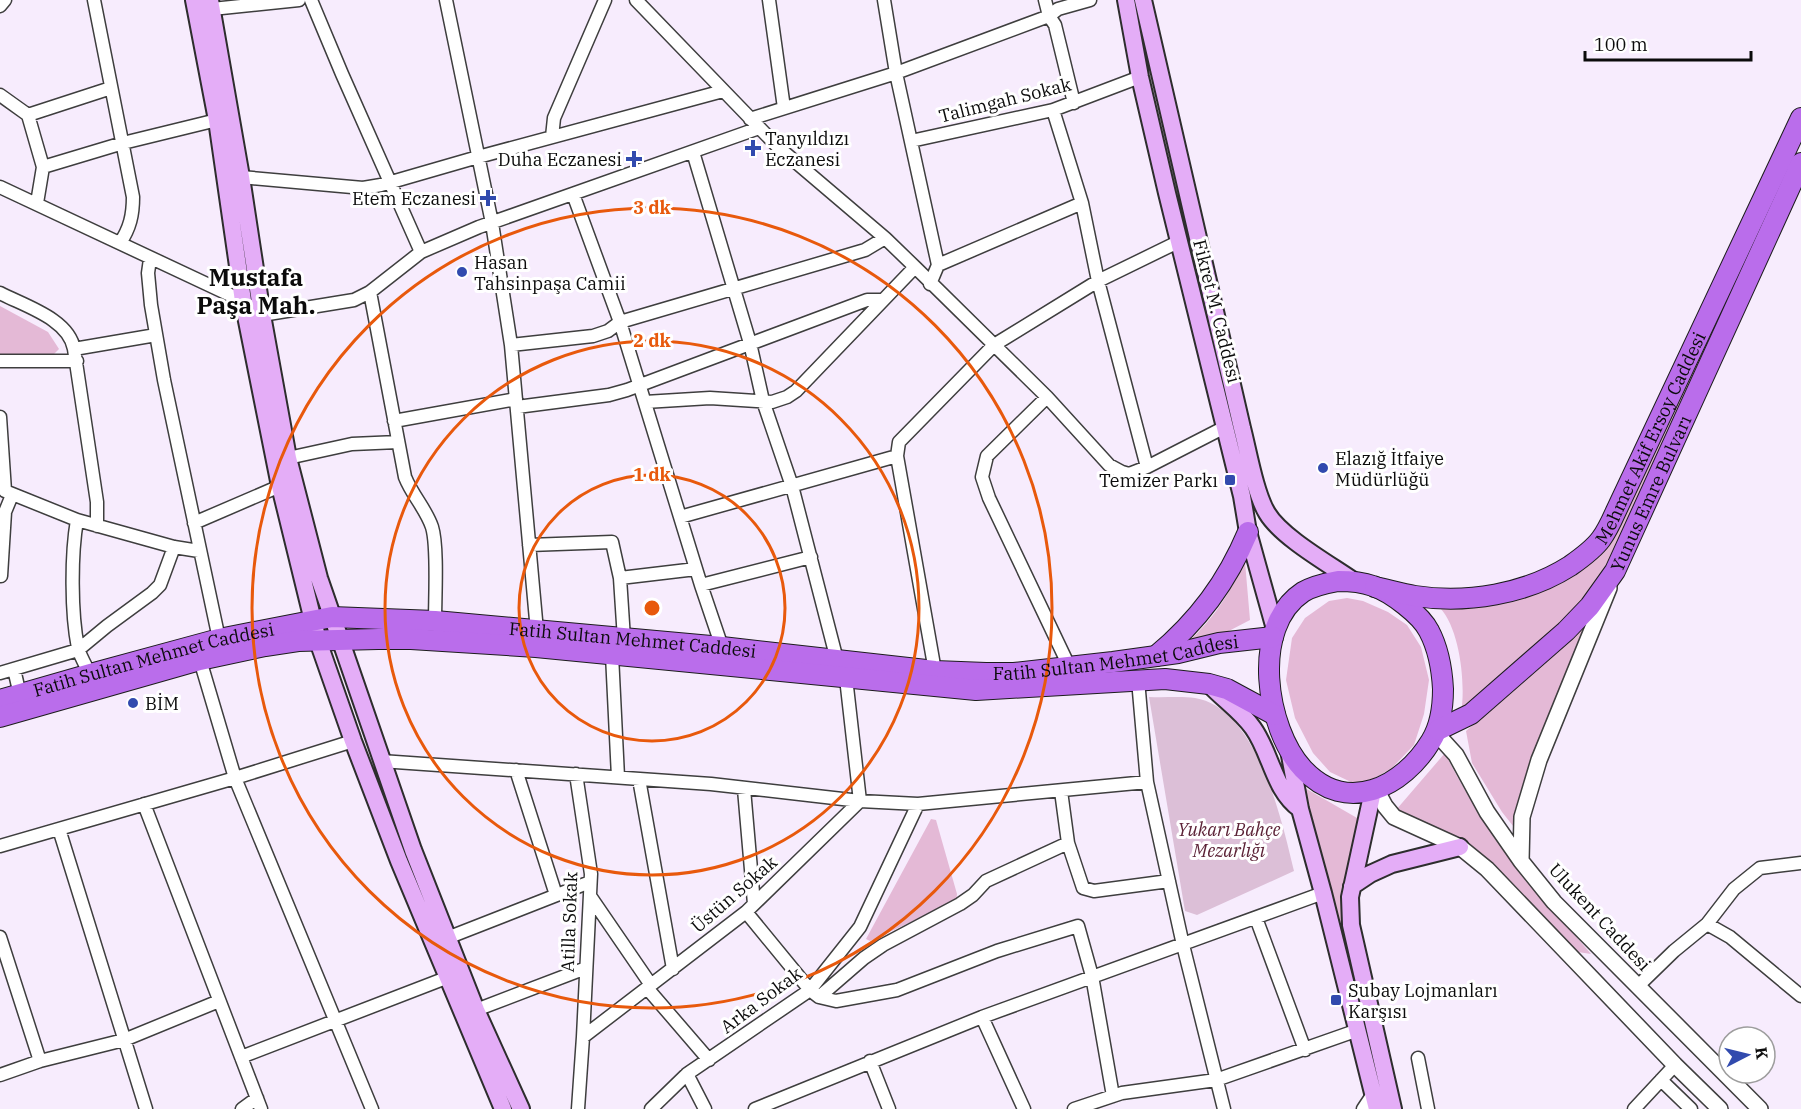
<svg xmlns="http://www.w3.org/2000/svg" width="1801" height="1109" viewBox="0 0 1801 1109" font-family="'IBM Plex Serif',serif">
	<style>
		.green { fill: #e4b9d6 }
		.cemetery { fill: #dcbfd7 }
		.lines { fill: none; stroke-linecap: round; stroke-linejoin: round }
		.minor-casing { stroke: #3e3e3e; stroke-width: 15 }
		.tertiary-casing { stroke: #3e3e3e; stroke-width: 18 }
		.secondary-casing { stroke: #2d2d2d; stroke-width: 20 }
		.primary-casing { stroke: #1c1c1c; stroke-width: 22 }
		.minor { stroke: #fff; stroke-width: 12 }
		.tertiary { stroke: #fff; stroke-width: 15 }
		.secondary { stroke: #e4adf7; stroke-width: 16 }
		.primary { stroke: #ba6deb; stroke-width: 20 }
		.ring { fill: none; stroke: #e8590c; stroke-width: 3 }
		.poi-dot { fill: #314aae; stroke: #fff; stroke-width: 2 }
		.labels { text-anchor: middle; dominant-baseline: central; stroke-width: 6; stroke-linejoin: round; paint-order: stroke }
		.street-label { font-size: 18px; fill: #0b0b0b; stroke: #fff }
		.poi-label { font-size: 18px; fill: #0b0b0b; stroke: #fff; text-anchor: start }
		.park-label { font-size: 18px; font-style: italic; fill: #5c2337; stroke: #fff }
		.district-label { font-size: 24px; font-weight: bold; fill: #0b0b0b; stroke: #fff }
		.centre { fill: #e8590c; stroke: #fff; stroke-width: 3 }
		.ring-label { font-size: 18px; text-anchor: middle; font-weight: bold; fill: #e8590c; stroke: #fff; stroke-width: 6; stroke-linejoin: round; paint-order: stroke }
	</style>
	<rect width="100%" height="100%" fill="#f7ecfd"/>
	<path class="green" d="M0,306L48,332L59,349L51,357L0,354Z
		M1717,312L1722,313L1612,565L1562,625L1461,713C1466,685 1460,629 1440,608L1490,601L1571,574Z
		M1245,562L1250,620L1225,633L1186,644C1216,616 1226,598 1245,562Z
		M1347,598L1363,601L1388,612L1407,625L1421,647L1429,680L1424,714L1414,745L1392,768L1368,782L1353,783L1330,772L1313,753L1295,718L1286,680L1292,638L1305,618L1329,601Z
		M1591,620L1517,831L1502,812L1472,763L1466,731Z
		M1445,753C1482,829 1536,890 1591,954L1578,952L1476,849L1396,810Z
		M1305,788L1364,822L1346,884L1390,1109H1382L1326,886Z
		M931,819L936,820L957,894L956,901L870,941L866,939Z"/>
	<path class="cemetery" d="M1149,697C1164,698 1180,696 1195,698C1257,708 1282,821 1294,871L1197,915L1185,911Z"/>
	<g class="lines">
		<defs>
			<path id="minor" d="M94,0L133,197C133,215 130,228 120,243
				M311,0L342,74L421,252
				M446,0L492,223L511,345L537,631
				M636,0L778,147L885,238L915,267L1047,397L1109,465L1122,472L1129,474L1147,467L1225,427
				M769,0L784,108
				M884,0L896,73L938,265L930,284
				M1045,0L1049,16L1055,25L1074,103
				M0,6L5,0
				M212,9L299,0
				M0,95L28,115L43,167L37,203
				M1053,110L1082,203L1098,281L1147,467
				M28,115L111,88
				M750,119L896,73L1049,16L1058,9L1090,0
				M552,137L554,118L605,0
				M911,141L1053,110L1140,77
				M693,152L750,343L763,401L792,486L837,660
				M43,167L123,143L217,120
				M241,177L363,188L381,185L478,157L723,91
				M0,187L243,301L262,315L354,300L370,292L421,252L479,227L759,128
				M573,194L620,322L701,585L722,647
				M150,259L148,273L151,305L164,380L219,639
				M938,265L1082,203
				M370,292L405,477C412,495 426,509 432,527C438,546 435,598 435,621
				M0,293C25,306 69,319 74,349
				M511,345L593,336L608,331L620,322L865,250L885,238
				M0,361H77
				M1047,397L987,456L982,477L989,498L1069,666
				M645,402L710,398L772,402L787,397L796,391L915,267
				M517,407L609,395L627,390L867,300H882
				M0,417L5,491L77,520L174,547L199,551
				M394,421L516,399
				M288,458L352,444L398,442
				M680,517L897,456
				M77,520C71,555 71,613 78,648C80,656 86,666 90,674
				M194,523L280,486
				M97,526V502L74,349L156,335
				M529,545L612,542L620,578L624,639
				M1,576L5,512L12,495
				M620,578L696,569
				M701,585L811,557
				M612,655L618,777
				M200,660L235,778L372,1109
				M14,669L20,695
				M935,671L897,456L899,442L994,345L1098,281L1180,241
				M0,673L78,650L107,626L152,593L160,585L174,547
				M1138,680L1147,782L1183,945L1224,1109
				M381,761L711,784L860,801L918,804L1147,782
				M516,770L556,895
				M576,774L591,874L583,1037
				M639,779L673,969
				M744,789L754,904
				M1061,791L1068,843L1083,888L1094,891L1169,881
				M144,804L261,1109
				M59,829L146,1109
				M0,846L235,778L353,741
				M590,896L651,985
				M746,912L810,990L819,997L836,1001L897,990L997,951L1078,926L1092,976L1113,1096
				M1256,918L1305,1050
				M1707,924L1734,889L1760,868L1801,863
				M0,937L40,1061
				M447,938L590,882
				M1638,986L1674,951L1707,924L1730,937L1801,996
				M647,988L709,1060
				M819,997L864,958L883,945L960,904L973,895L986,881L1068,843
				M476,1010L586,968
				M982,1017L1024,1109
				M241,1057L446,978
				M1418,1058L1428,1109
				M870,1061L889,1109
				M687,1074L705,1109
				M0,1075L40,1061L124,1040L219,1001
				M1661,1080L1691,1109
				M242,1109L257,1098
				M578,1109L583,1037L746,912L860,801L846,678
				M651,1109L687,1074L810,990L860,927L918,804
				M755,1109L982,1017L1323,893
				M1074,1109L1122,1093L1216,1080L1358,1030
				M1363,1109L1373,1094
				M1634,1109L1675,1065"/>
			<path id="tertiary" d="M1436,733L1456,755L1487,812L1521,861L1554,902L1760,1109
				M1376,789L1385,806L1394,817L1460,847L1487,869L1675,1065L1720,1109
				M1521,861L1522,817L1539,760L1609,588"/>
			<path id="secondary" d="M194,0L217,120L243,301L280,486L318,641L353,741L399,861L503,1109
				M210,0L241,177L262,315L288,458L319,578L413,850L476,1010L521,1109
				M1126,0L1140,77L1167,193L1242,496L1248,532L1275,629
				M1143,0L1242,428C1248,451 1255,493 1267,513C1282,538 1331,565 1355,582
				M1210,685C1224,700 1241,711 1253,728C1271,753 1274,791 1300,809
				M1289,750L1300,809L1323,893L1377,1109
				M1373,791L1350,897L1351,925L1393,1109
				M1352,886L1370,874L1392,864L1460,847"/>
			<g id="primary">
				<path d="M1338,581C1350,581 1362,582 1373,586C1391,592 1421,615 1429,631C1438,648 1442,670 1443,689C1443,707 1441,725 1431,741C1403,787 1347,816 1303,769C1266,729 1250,627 1303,592C1313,586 1327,583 1338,581Z"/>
				<path id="s1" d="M1375,587C1389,590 1402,594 1415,596C1467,604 1526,594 1570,566C1580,559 1593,550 1601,539C1607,531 1612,520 1616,511L1801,118"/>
				<path d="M1156,656C1198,621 1227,582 1248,532"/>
				<path id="s2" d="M0,700L90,674L219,639L332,617L435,621L722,647L935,671L986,673H1014L1113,662L1178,653L1219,643L1273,637"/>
				<path d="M0,717L200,660L265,646L298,641L378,639H411L536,647L976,690L1165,679L1209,684L1227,689L1275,715"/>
				<path id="s3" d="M1438,730L1471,714L1566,631L1590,606L1615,571L1801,163"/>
			</g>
		</defs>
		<use href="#minor" class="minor-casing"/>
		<use href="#tertiary" class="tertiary-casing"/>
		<use href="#secondary" class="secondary-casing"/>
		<use href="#primary" class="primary-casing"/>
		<use href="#minor" class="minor"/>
		<use href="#tertiary" class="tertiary"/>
		<use href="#secondary" class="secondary"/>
		<use href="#primary" class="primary"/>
	</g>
	<g class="ring">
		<circle cx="652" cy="608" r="133"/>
		<circle cx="652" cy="608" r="267"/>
		<circle cx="652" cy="608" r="400"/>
	</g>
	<g class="poi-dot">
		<path d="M750 139h6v6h6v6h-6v6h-6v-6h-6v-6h6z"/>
		<path d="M631 150h6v6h6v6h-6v6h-6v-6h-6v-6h6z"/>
		<path d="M485 189h6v6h6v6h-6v6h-6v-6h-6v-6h6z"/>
		<circle cx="462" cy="272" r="6"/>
		<circle cx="1323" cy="468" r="6"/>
		<rect x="1224" y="474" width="12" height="12" rx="3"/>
		<circle cx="133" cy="703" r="6"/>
		<rect x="1330" y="994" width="12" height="12" rx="3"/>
	</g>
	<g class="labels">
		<g class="street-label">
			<text transform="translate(1005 100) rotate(-14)">Talimgah Sokak</text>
			<text transform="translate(1217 311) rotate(76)">Fikret M. Caddesi</text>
			<text stroke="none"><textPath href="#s1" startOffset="356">Mehmet Akif Ersoy Caddesi</textPath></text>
			<text stroke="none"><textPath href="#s3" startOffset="326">Yunus Emre Bulvarı</textPath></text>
			<text stroke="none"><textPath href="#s2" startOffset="644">Fatih Sultan Mehmet Caddesi</textPath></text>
			<text stroke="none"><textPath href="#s2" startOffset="1130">Fatih Sultan Mehmet Caddesi</textPath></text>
			<text stroke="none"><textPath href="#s2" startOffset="159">Fatih Sultan Mehmet Caddesi</textPath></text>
			<text transform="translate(734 894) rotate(-41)">Üstün Sokak</text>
			<text transform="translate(1600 917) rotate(47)">Ulukent Caddesi</text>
			<text transform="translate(569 922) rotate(-88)">Atilla Sokak</text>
			<text transform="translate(761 1000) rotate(-37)">Arka Sokak</text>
		</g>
		<g class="poi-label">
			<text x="765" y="138">Tanyıldızı<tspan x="765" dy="21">Eczanesi</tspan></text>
			<text x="622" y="159" text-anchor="end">Duha Eczanesi</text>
			<text x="476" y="198" text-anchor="end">Etem Eczanesi</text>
			<text x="474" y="262">Hasan<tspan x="474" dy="21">Tahsinpaşa Camii</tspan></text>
			<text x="1335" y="458">Elazığ İtfaiye<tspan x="1335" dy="21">Müdürlüğü</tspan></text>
			<text x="1218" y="480" text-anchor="end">Temizer Parkı</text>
			<text x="145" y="703">BİM</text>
			<text x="1348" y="990">Subay Lojmanları<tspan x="1348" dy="21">Karşısı</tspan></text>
		</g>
		<g class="park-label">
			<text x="1229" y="829">Yukarı Bahçe<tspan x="1229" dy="21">Mezarlığı</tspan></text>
		</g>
		<g class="district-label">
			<text x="256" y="277">Mustafa<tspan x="256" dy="28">Paşa Mah.</tspan></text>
		</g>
	</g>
	<circle cx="652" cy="608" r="9" class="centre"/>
	<g class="ring-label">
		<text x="652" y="214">3 dk</text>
		<text x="652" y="347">2 dk</text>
		<text x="652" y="481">1 dk</text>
	</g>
	<g transform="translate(1747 1055) rotate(83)"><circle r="28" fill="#ffffff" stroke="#9d9d9d" stroke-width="1.5"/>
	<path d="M0-4.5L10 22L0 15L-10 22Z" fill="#314aae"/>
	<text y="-9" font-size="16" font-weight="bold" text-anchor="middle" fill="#0b0b0b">K</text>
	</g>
	<path d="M1585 51v9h166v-9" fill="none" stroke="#0b0b0b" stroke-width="3"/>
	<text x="1594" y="51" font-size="18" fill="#0b0b0b" stroke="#ffffff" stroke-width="4.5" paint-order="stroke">100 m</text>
</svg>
